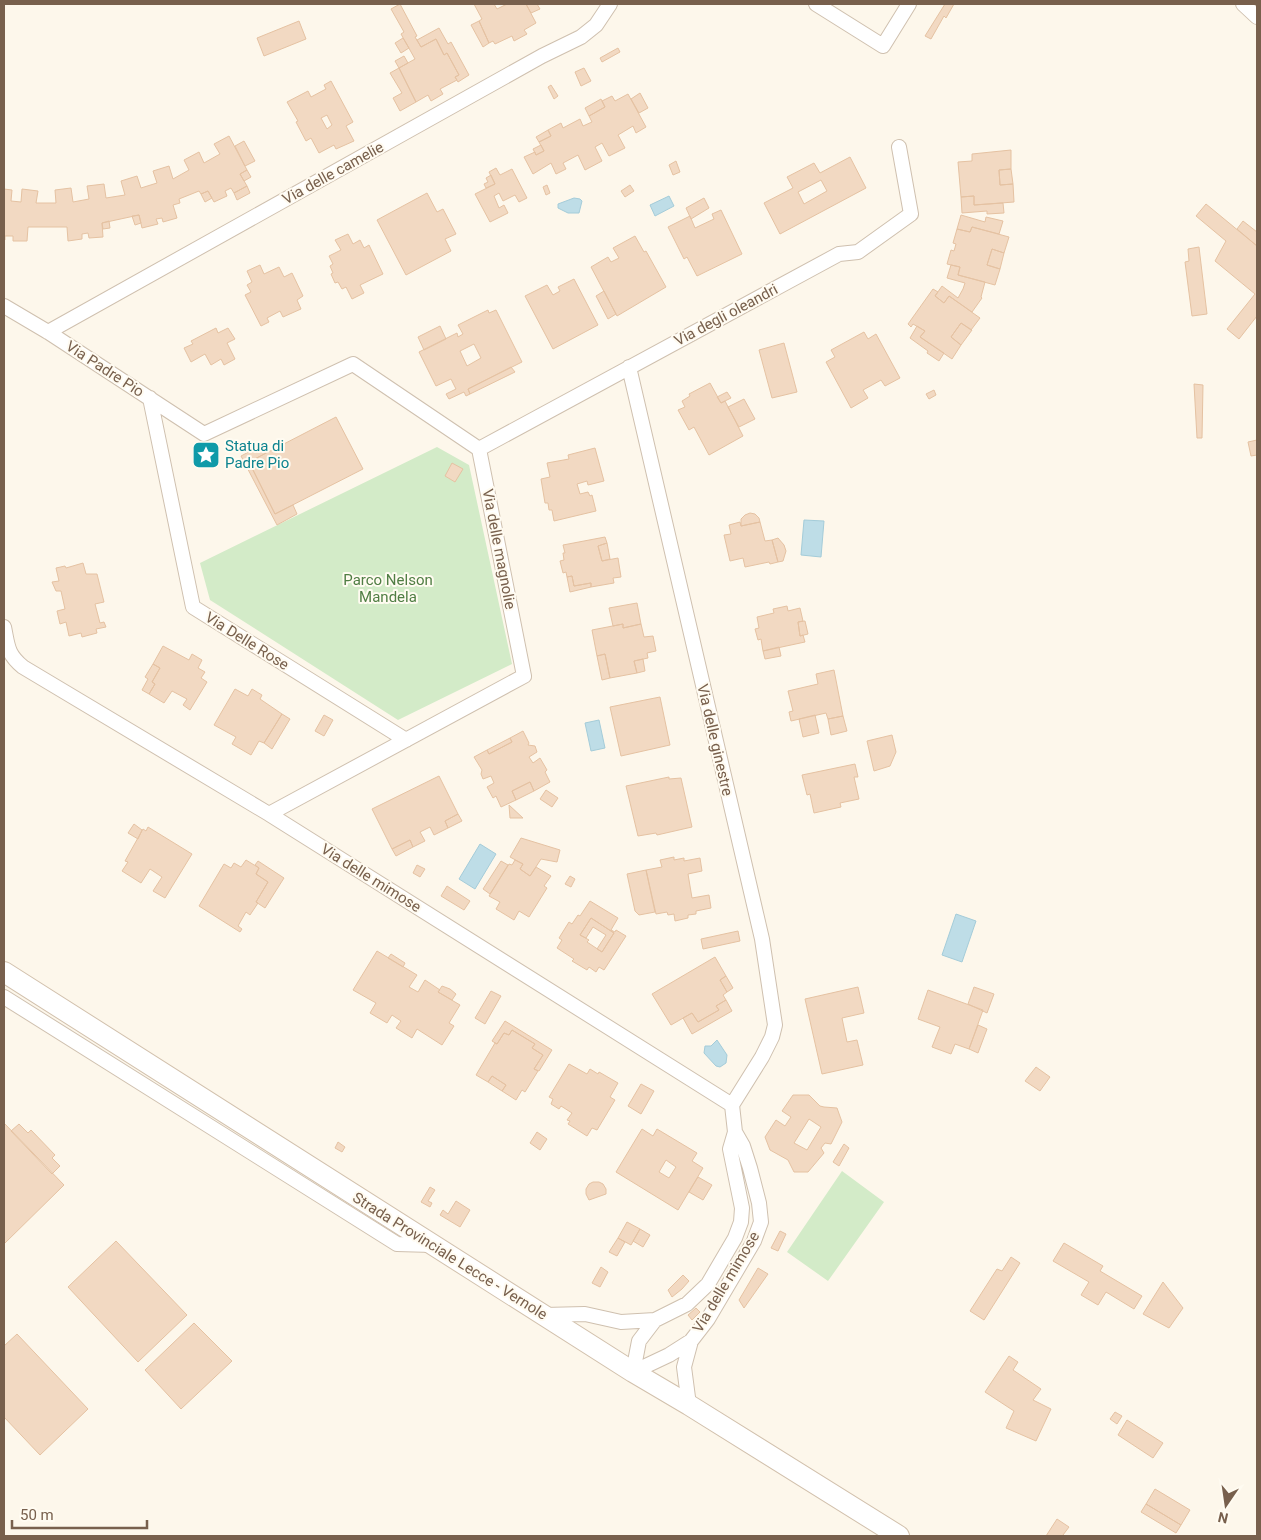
<svg xmlns="http://www.w3.org/2000/svg" width="1261" height="1540" viewBox="0 0 1261 1540" font-family="Roboto,sans-serif">
	<style>
		.green { fill: #d3ebc8 }
		.water { fill: #bedde7; stroke: #a4ccd9 }
		.building { fill: #f2d9c2; stroke: #e5c2a2; fill-rule: evenodd }
		.lines { fill: none; stroke-linecap: round; stroke-linejoin: round }
		.minor-casing { stroke: #cfc0af; stroke-width: 16 }
		.secondary-casing { stroke: #d2c1ad; stroke-width: 22 }
		.minor { stroke: #fff; stroke-width: 14 }
		.secondary { stroke: #fff; stroke-width: 20 }
		.labels { text-anchor: middle; dominant-baseline: central; stroke-width: 4; stroke-linejoin: round; paint-order: stroke }
		.street-label { font-size: 15px; fill: #78604d; stroke: #fffbf1 }
		.culture-label { font-size: 15px; fill: #0d838f; stroke: #fffbf1; text-anchor: start }
		.park-label { font-size: 15px; fill: #507e44; stroke: #fffbf1 }
	</style>
	<rect width="100%" height="100%" fill="#fdf7eb"/>
	<path class="green" d="M437,447L469,465L512,664L398,720L210,600L200,563Z
		M842,1171L884,1202L828,1281L787,1252Z"/>
	<path class="water" d="M669,196L674,206L655,216L650,205Z
		M574,198L580,199L582,201L579,213H568L558,208V204Z
		M804,520L824,521L821,557L801,555Z
		M599,720L605,748L591,751L585,723Z
		M480,844L496,854L475,889L459,879Z
		M956,914L976,921L962,962L942,955Z
		M717,1040L727,1055L726,1063L720,1067L716,1066L704,1053L705,1046H711Z"/>
	<path class="building" d="M400,4L417,36L415,37L421,47L436,39L444,55L447,53L459,75L455,77L457,80L440,89L443,94L431,101L428,95L416,102L399,68L415,59L401,34L404,32L391,9Z
		M474,4H494L497,9L507,4H526L536,23L524,30L527,34L514,41L512,36L495,44L493,41L489,43L479,21L482,19Z
		M526,4H537L540,9L531,13Z
		M945,4H954L946,18L944,16L931,39L925,36Z
		M299,21L306,39L264,56L257,38Z
		M479,21L489,43L483,47L471,25Z
		M439,28L448,44L451,42L469,75L458,82L455,77L459,75L447,53L444,55L436,39L421,47L417,40Z
		M403,38L409,48L401,53L395,43Z
		M618,48L620,52L602,62L600,58Z
		M404,56L408,63L399,68L395,61Z
		M399,68L416,102L400,111L393,98L402,93L390,73Z
		M584,68L591,81L581,86L575,72Z
		M331,81L353,122L346,126L354,141L336,149L334,145L319,153L311,138L306,141L296,122L298,121L287,102L308,91L311,97L326,89L324,85ZM327,115L332,125L327,129L321,118Z
		M551,85L558,96L554,99L548,87Z
		M640,93L648,108L639,113L631,99Z
		M628,94L646,127L636,133L633,126L618,135L625,148L609,156L602,143L595,147L602,161L585,170L578,155L563,163L566,169L556,174L551,163L533,174L524,157L535,152L536,155L544,151L539,142L551,136L548,130L561,123L563,128L580,119L583,126L592,122L589,116L605,107L602,101L612,96L615,101Z
		M601,99L605,107L589,116L585,108Z
		M548,130L551,136L539,142L536,137Z
		M229,136L247,170L240,174L247,186L234,193L231,188L225,191L227,196L214,202L208,191L201,194L199,191L179,199L180,203L173,205L177,218L163,222L162,218L156,219L158,224L142,228L139,215L102,223L103,237L89,238L88,233L82,234V239L68,241L67,227H28L27,241H13V236H5V240H4V189L12,190L11,201L21,202L22,189L38,191L36,203H56L55,190L71,188L73,202L89,199L87,186L104,184L106,198L125,195L121,181L137,176L141,188L157,183L153,171L169,166L173,179L189,170L184,160L199,152L204,163L220,154L214,144Z
		M244,141L255,161L245,166L235,146Z
		M541,145L544,151L536,155L533,149Z
		M1011,150V169L999,170L1000,185L1013,184L1014,202L974,205V196L961,197L958,162L972,161V154Z
		M850,157L866,188L780,234L764,203L793,188L787,177L814,163L820,173ZM821,180L827,191L804,204L798,192Z
		M676,161L680,172L673,175L669,165Z
		M496,168L500,175L512,169L527,198L519,202L515,195L503,201L499,193L494,196L499,208L504,205L508,213L490,222L475,194L495,184L489,172Z
		M1011,169L1013,184L1000,185L999,170Z
		M247,170L251,177L244,181L240,174Z
		M491,175L495,184L486,188L484,184L488,182L486,178Z
		M547,185L550,193L546,195L543,187Z
		M630,185L634,191L625,197L621,191Z
		M247,186L250,193L237,200L234,193Z
		M208,191L212,198L205,202L201,194Z
		M427,193L437,212L443,209L456,234L445,239L451,251L406,275L377,220Z
		M974,196V205L1003,203L1004,213L987,214V211L962,213L961,197Z
		M704,198L709,208L691,219L686,208Z
		M1206,204L1257,246V316L1239,339L1227,329L1255,294L1215,261L1226,241L1196,216Z
		M721,210L742,254L697,276L687,257L684,259L668,227L690,216L695,228L714,219L712,214Z
		M139,215L141,223L135,225L132,216Z
		M961,215L985,222L986,217L1003,221L999,234L972,227L970,232L957,229Z
		M109,221L110,228L103,229L102,223Z
		M1243,221L1257,232V246L1237,229Z
		M972,227L1009,237L1004,253L992,249L987,265L1000,269L995,285L958,275L960,267L947,264L951,250L954,251L956,244L953,243L957,229L970,232Z
		M348,234L353,244L360,240L364,248L369,245L383,274L360,285L364,293L352,299L346,287L342,289L338,282L335,283L331,274L333,273L330,266L333,264L329,256L341,250L335,240Z
		M635,236L644,252L646,251L666,287L617,316L591,267L608,257L611,262L619,258L613,248Z
		M1199,247L1207,314L1192,316L1185,262L1189,261L1188,249Z
		M992,249L1004,253L1000,269L987,265Z
		M260,265L264,274L279,267L284,277L292,273L303,296L297,300L301,309L283,317L280,311L267,318L269,322L261,326L245,295L251,292L247,285L252,282L247,271Z
		M951,265L960,267L958,275L985,282L981,297L982,298L972,312L949,296L944,303L935,296L942,286L958,298L963,289L965,283L947,278Z
		M574,279L598,325L553,349L525,296L547,285L553,295L560,291L558,287Z
		M933,289L938,292L935,296L944,303L949,296L980,318L971,330L961,323L951,337L961,345L952,359L920,337L925,331L913,324L911,327L908,324Z
		M604,291L616,314L608,319L596,296Z
		M488,310L489,313L496,310L522,362L468,389L470,394L466,396L464,392L449,399L446,394L456,389L451,379L436,386L419,352L457,333L458,337L463,334L458,325ZM474,344L481,358L467,366L460,351Z
		M961,323L972,330L961,345L951,337Z
		M440,326L446,339L424,350L418,337Z
		M917,326L925,331L920,337L944,353L939,361L927,353L928,351L910,338Z
		M216,328L218,333L228,328L235,339L227,343L235,359L224,365L221,359L211,365L205,354L191,362L184,348L193,344L191,341Z
		M864,332L868,339L876,334L900,378L885,386L881,380L863,390L868,398L851,408L826,362L835,357L831,350Z
		M784,343L797,392L772,398L759,350Z
		M511,367L515,372L470,394L468,389Z
		M710,383L721,403L725,401L743,436L709,455L694,427L689,430L678,410L685,407L682,401L690,396L689,394Z
		M1194,384L1203,385L1202,438H1197Z
		M934,390L936,395L929,399L926,394Z
		M727,392L731,398L721,403L717,397Z
		M744,399L755,419L739,427L728,407Z
		M336,417L363,469L275,514L249,462Z
		M1257,440V455L1251,456L1248,442Z
		M262,445L266,453L249,462L275,514L293,505L297,514L277,525L241,456Z
		M595,448L604,481L588,485L587,481L577,484L580,494L588,492L590,496L592,495L596,511L554,521L552,510H549L548,503H545L541,479L550,477L547,463L569,459L568,455Z
		M452,463L463,469L455,482L445,476Z
		M750,513L755,514L759,518L760,522L741,526V519L745,515Z
		M740,522L741,526L760,522L765,541L772,540L778,562L770,564L769,562L745,567L743,558L730,561L724,535L731,534L729,525Z
		M605,537L607,543L598,546L602,561L618,558L621,577L613,578L614,583L591,587V583L574,586L572,576L567,577L566,572L563,573L560,561L564,560L563,553H565L563,545Z
		M778,538L784,545L786,551L783,561L778,562L772,540Z
		M607,543L610,559L602,561L598,546Z
		M83,563L86,574H97L104,602L95,604L100,623L104,622L106,627L96,629L97,633L82,637L81,633L69,636L66,622L60,624L57,611L65,609L61,591H56L52,582L59,581L56,568L65,566L66,568Z
		M572,576L574,586L591,583V587L570,592L567,577Z
		M637,603L641,624L623,628V624L613,626L609,608Z
		M787,606L788,611L800,608L803,621L798,622L800,636L803,635L805,642L763,651L761,639L758,640L755,629L759,628L757,617L774,613L773,609Z
		M805,621L808,634L800,636L798,622Z
		M623,624V628L641,624L644,637L653,636L656,651L647,653L648,658L634,661L637,673L610,678L605,654L597,656L592,630Z
		M163,646L189,660L192,654L202,660L198,668L205,672L201,678L207,682L190,710L183,705L187,699L172,691L164,703L149,694L155,684L152,682L160,668L153,664Z
		M779,647L781,656L765,659L763,651Z
		M605,654L610,678L602,680L597,656Z
		M643,659L645,671L637,673L634,661Z
		M153,664L160,668L152,682L155,684L149,694L142,690L148,679L145,677Z
		M834,670L843,716L828,719L826,713L791,721L789,712L793,711L788,691L818,684L816,674Z
		M235,689L248,696L252,689L262,695L260,699L282,714L264,743L259,741L251,755L232,744L236,737L214,725Z
		M660,697L670,745L621,756L610,707Z
		M282,714L290,719L272,749L264,743Z
		M324,715L333,720L324,736L315,731Z
		M815,715L819,733L803,737L799,719Z
		M843,716L847,731L831,735L828,719Z
		M523,731L529,743L528,745L535,746L537,752L529,757L533,763L540,758L547,770L545,772L550,782L534,791L530,782L512,791L516,800L501,807L496,796L493,798L487,787L494,783L491,776L483,779L481,774L482,770L474,757L487,750L489,754L512,742L510,738Z
		M892,735L896,752L890,766L874,771L867,741Z
		M510,738L512,742L489,754L487,750Z
		M855,764L858,777H854L859,799L840,803L841,807L814,813L810,794L807,795L802,775Z
		M439,776L458,814L445,821L448,828L434,835L430,827L420,832L425,841L413,847L410,840L392,849L372,809Z
		M669,777V779L681,778L692,827L657,835L656,833L638,836L626,786Z
		M530,782L534,791L516,800L512,791Z
		M546,790L558,798L552,807L540,799Z
		M509,805L523,818H510Z
		M458,814L462,821L448,828L445,821Z
		M134,824L142,830L138,839L128,833Z
		M148,827L192,854L165,898L153,891L162,877L150,869L141,883L122,871L128,862L125,861L143,829L146,831Z
		M521,838L560,850L557,862L541,859L530,876L520,869L523,864L510,857Z
		M410,840L413,847L396,856L392,849Z
		M674,857V860L684,858V861L700,858L702,871L688,874L692,898L709,895L711,908L696,911V914L688,915V918L675,921L674,914L668,915L667,912L656,914L646,870L662,867L660,860Z
		M246,860L259,868L256,874L268,882L256,902L258,903L250,915L246,912L238,926L242,929L240,932L199,906L224,864L231,868L234,863L241,867Z
		M515,860L523,864L520,869L530,876L536,867L551,876L544,886L547,888L529,917L519,911L514,920L496,909L500,902L489,896L509,864L512,865Z
		M258,861L284,878L265,908L256,902L268,882L256,874L259,868L255,865Z
		M501,861L508,865L490,894L483,889Z
		M417,865L425,869L420,877L413,873Z
		M646,870L655,912L639,915L635,911L627,874Z
		M570,876L575,879L571,887L565,884Z
		M447,886L470,901L464,910L441,896Z
		M590,901L618,918L611,930L615,932L616,930L626,936L604,970L599,967L596,972L589,967L587,970L572,961L574,959L557,948L562,940L559,938L569,922L572,924L578,915L580,916ZM591,918L614,933L602,952L587,942L589,940L580,935Z
		M591,918L614,933L602,952L597,949L606,935L593,927L586,938L580,935Z
		M738,931L740,941L703,949L701,939Z
		M377,951L417,975L409,987L418,992L425,980L440,990L438,992L460,1005L449,1023L454,1026L442,1045L417,1029L412,1038L396,1028L401,1021L392,1015L387,1023L370,1013L376,1003L353,990Z
		M391,954L405,963L403,967L388,958Z
		M715,957L726,976L720,980L727,992L723,995L726,1000L716,1006L719,1010L698,1022L692,1013L671,1025L652,994Z
		M726,976L733,988L727,992L720,980Z
		M442,986L450,989L456,994L452,1000L438,992Z
		M858,987L864,1013L842,1018L847,1042L857,1040L863,1065L822,1074L805,999Z
		M974,987L994,994L987,1013L968,1004Z
		M928,990L983,1010L969,1049L955,1044L951,1054L932,1047L940,1027L918,1019Z
		M491,991L501,996L485,1024L475,1018Z
		M726,1000L732,1011L692,1034L683,1018L692,1013L698,1022L719,1010L716,1006Z
		M505,1021L552,1050L539,1071L534,1069L543,1055L532,1048L535,1044L512,1030L509,1035L504,1033L497,1044L492,1041Z
		M978,1025L987,1029L978,1053L969,1049Z
		M512,1030L535,1044L532,1048L543,1055L534,1069L538,1071L525,1092L522,1090L516,1100L502,1091L506,1085L492,1076L488,1082L476,1075L495,1043L497,1044L504,1033L509,1035Z
		M569,1064L587,1074L590,1069L598,1074L599,1072L618,1083L610,1097L615,1100L597,1130L592,1128L587,1136L568,1124L570,1121L567,1120L572,1113L561,1106L559,1109L551,1104L553,1099L549,1097Z
		M1036,1067L1050,1077L1040,1091L1025,1081Z
		M492,1076L506,1085L502,1091L488,1082Z
		M641,1084L654,1091L641,1114L628,1106Z
		M793,1095H809L820,1106L824,1107L837,1108L842,1122L831,1144L825,1143L821,1148L824,1153L808,1172H794L788,1160L770,1150L765,1137L776,1120L785,1126L791,1117L782,1111ZM809,1119L821,1127L807,1150L794,1143Z
		M4,1123L64,1185L4,1244Z
		M19,1124L28,1133L31,1130L55,1155L52,1158L60,1166L52,1174L11,1131Z
		M642,1129L653,1136L657,1129L697,1153L692,1161L703,1168L678,1210L616,1172ZM666,1160L676,1167L669,1178L659,1172Z
		M537,1132L547,1139L540,1150L530,1143Z
		M338,1142L345,1147L342,1152L335,1148Z
		M844,1144L849,1148L839,1166L833,1162Z
		M698,1177L712,1185L703,1200L689,1192Z
		M593,1182H599L603,1184L606,1189V1194L589,1200L586,1194V1189L589,1184Z
		M430,1187L435,1190L428,1201L432,1203L430,1207L421,1202Z
		M456,1201L470,1210L460,1227L440,1215L443,1210L448,1214Z
		M627,1222L640,1229L631,1245L618,1238Z
		M640,1229L650,1235L643,1247L633,1241Z
		M780,1231L786,1234L778,1251L771,1248Z
		M618,1238L625,1242L617,1256L609,1252Z
		M116,1241L187,1315L138,1362L68,1287Z
		M1064,1243L1103,1266L1100,1271L1142,1296L1134,1309L1106,1292L1098,1305L1081,1295L1089,1282L1053,1261Z
		M1011,1257L1020,1263L984,1320L970,1311L997,1269L1002,1271Z
		M601,1267L608,1272L600,1287L592,1283Z
		M758,1268L768,1274L744,1308L739,1300Z
		M683,1275L689,1281L682,1289L672,1297L668,1290Z
		M1163,1282L1183,1308L1169,1328L1143,1314Z
		M696,1308L700,1312L692,1320L688,1315Z
		M194,1323L232,1361L181,1409L145,1370Z
		M17,1334L88,1409L40,1455L4,1417V1346Z
		M1009,1356L1018,1362L1013,1370L1041,1389L1033,1400L1051,1409L1036,1441L1006,1428L1014,1411L985,1392Z
		M1115,1412L1122,1416L1117,1424L1110,1419Z
		M1127,1420L1163,1443L1153,1458L1118,1435Z
		M1155,1489L1190,1510L1181,1525L1146,1504Z
		M1146,1504L1181,1525L1176,1533L1141,1512Z
		M1057,1519L1069,1527L1063,1535L1065,1536H1046Z"/>
	<g class="lines">
		<defs>
			<path id="minor" d="M816,4L883,46L909,4
				M1243,4L1257,17
				M4,306L48,332L204,434L353,364L479,449L524,676L269,814
				M48,332L542,56L581,37L596,25L610,4
				M629,367L762,939L775,1025L772,1037L762,1057L732,1105
				M150,398L193,607L406,740
				M479,449L839,254L858,252L911,214L899,147
				M4,627C8,646 7,654 23,667L269,814L732,1105
				M4,997L397,1244L432,1245
				M544,1315L585,1314L621,1322L655,1320L687,1304L708,1284L735,1238L741,1222L742,1208L730,1149L735,1132L732,1105
				M633,1372L669,1355L691,1341
				M633,1372L639,1341L655,1320
				M689,1405L684,1367L691,1341L708,1319L754,1241L761,1222L759,1203L750,1168L743,1146L735,1132"/>
			<path id="secondary" d="M4,972L633,1372L689,1405L899,1536"/>
		</defs>
		<use href="#minor" class="minor-casing"/>
		<use href="#secondary" class="secondary-casing"/>
		<use href="#minor" class="minor"/>
		<use href="#secondary" class="secondary"/>
	</g>
	<defs>
		<symbol id="sight-square" viewBox="-11 -11 22 22"><rect x="-9" y="-9" width="18" height="18" rx="4" fill="#0f9aa8" stroke="#fffbf1"/><path d="M0-6L1.8-2.2L6-1.7L2.9 1.2L3.7 5.4L0 3.3L-3.7 5.4L-2.9 1.2L-6-1.7L-1.8-2.2Z" fill="#fff"/></symbol>
	</defs>
	<g fill-rule="evenodd">
		<use href="#sight-square" x="190" y="439" width="32" height="32"/>
	</g>
	<g class="labels">
		<g class="street-label">
			<text transform="translate(333 173) rotate(-29)">Via delle camelie</text>
			<text transform="translate(726 315) rotate(-28)">Via degli oleandri</text>
			<text transform="translate(105 369) rotate(33)">Via Padre Pio</text>
			<text transform="translate(499 549) rotate(79)">Via delle magnolie</text>
			<text transform="translate(247 641) rotate(32)">Via Delle Rose</text>
			<text transform="translate(715 740) rotate(77)">Via delle ginestre</text>
			<text transform="translate(371 878) rotate(32)">Via delle mimose</text>
			<text transform="translate(450 1256) rotate(32)">Strada Provinciale Lecce - Vernole</text>
			<text transform="translate(726 1282) rotate(-59)">Via delle mimose</text>
		</g>
		<g class="culture-label">
			<text x="225" y="446">Statua di<tspan x="225" dy="17">Padre Pio</tspan></text>
		</g>
		<g class="park-label">
			<text x="388" y="580">Parco Nelson<tspan x="388" dy="17">Mandela</tspan></text>
		</g>
	</g>
	<rect width="1261" height="1540" fill="none" stroke="#78604d" stroke-width="10"/>
	<g transform="translate(1226 1505) rotate(193)" stroke="#fffbf1" stroke-width="4" paint-order="stroke">
	<path d="M0-4L9 19L0 12L-9 19Z" fill="#78604d"/>
	<text y="-8" font-size="14" font-weight="bold" text-anchor="middle" fill="#78604d">N</text>
	</g>
	<path d="M12 1520v8h135v-8" fill="none" stroke="#78604d" stroke-width="2.5"/>
	<text x="20" y="1520" font-size="15" fill="#78604d" stroke="#fffbf1" stroke-width="4" paint-order="stroke">50 m</text>
</svg>
